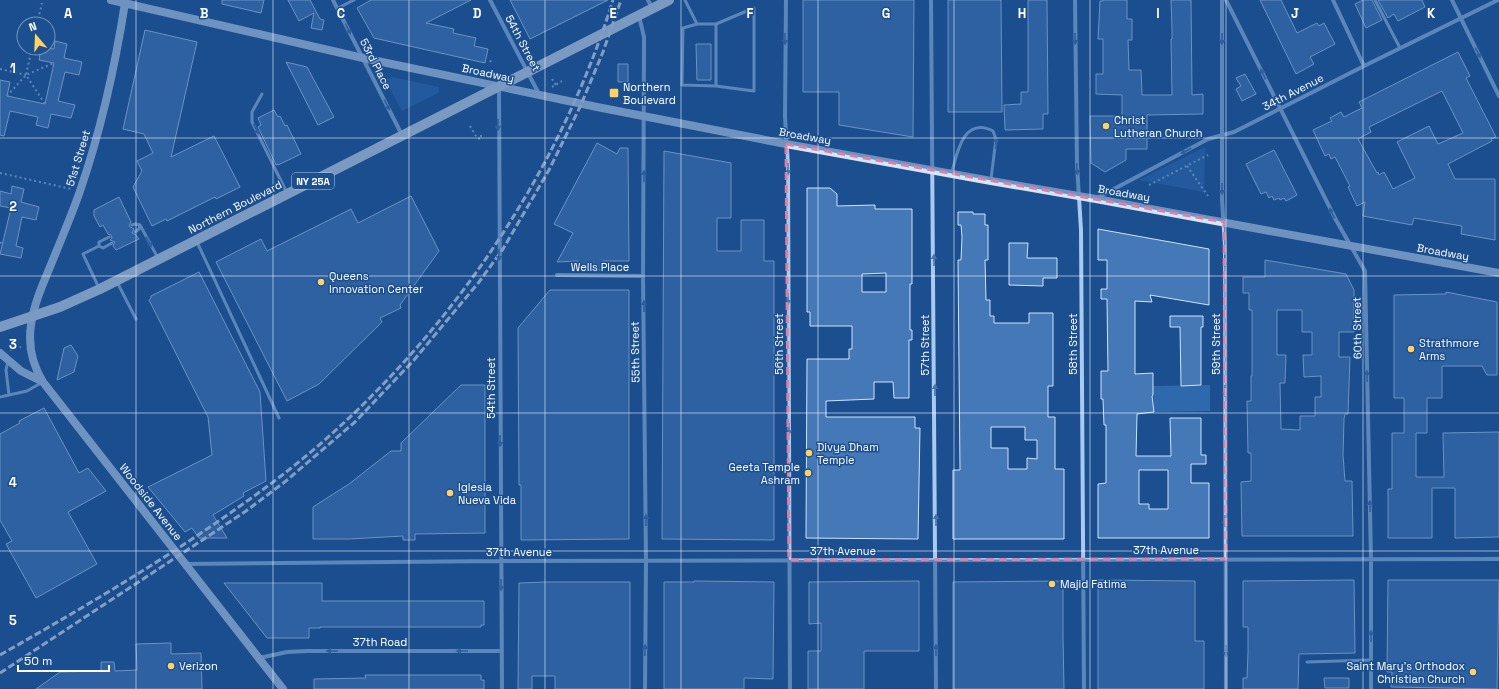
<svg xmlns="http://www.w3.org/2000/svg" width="1499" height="689" viewBox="0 0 1499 689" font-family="'Space Grotesk',sans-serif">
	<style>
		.green { fill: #2e69ad }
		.building { fill: #4478b7; stroke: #cfe3fa; fill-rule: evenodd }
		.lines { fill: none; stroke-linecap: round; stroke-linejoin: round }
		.path { stroke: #a9c9ee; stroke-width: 2; stroke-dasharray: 2 3; stroke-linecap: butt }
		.lane { stroke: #a9c9ee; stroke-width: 3 }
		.street { stroke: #a9c9ee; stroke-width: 4 }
		.secondary { stroke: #d6e6fa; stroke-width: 8 }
		.primary { stroke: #f0f6ff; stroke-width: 10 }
		.rail { stroke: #fff; stroke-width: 3; stroke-dasharray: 7 3; stroke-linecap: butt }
		.oneway { fill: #4674ac }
		.marked { fill: none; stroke: #dd80a5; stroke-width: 3; stroke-dasharray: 8 5; stroke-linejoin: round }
		.grid { fill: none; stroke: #fff; stroke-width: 1; stroke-opacity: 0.55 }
		.poi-dot { fill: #ffd166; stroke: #1b4f8f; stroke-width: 1.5 }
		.labels { text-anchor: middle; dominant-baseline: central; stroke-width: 3; stroke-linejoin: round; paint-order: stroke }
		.shield { fill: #1b4f8f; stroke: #bbcadd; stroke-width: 1 }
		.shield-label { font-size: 10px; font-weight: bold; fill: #fff }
		.street-label { font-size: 11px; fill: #fff; stroke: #1b4f8f }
		.poi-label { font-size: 11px; fill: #fff; stroke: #1b4f8f; text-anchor: start }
		.grid-label { font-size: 13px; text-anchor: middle; font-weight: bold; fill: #fff; stroke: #1b4f8f; stroke-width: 3; stroke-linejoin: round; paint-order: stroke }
	</style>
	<rect width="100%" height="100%" fill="#1b4f8f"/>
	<path class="green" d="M392,77L439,87L438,93L402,111L385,80Z
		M1205,147L1204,192L1139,180Z
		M1210,385V411L1154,412L1153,386Z"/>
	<path class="building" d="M222,0H264L261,13L222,4Z
		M288,0H310L320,19L324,20L322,30L311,28L314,13L299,21Z
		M371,0H471L426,23L454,29L453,33L476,38L474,46L488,49L485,63L374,38L357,8Z
		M510,0H608L530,39Z
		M803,0H914L913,137L839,125V92H803Z
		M948,0H1001L1002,112H948Z
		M1028,0H1047L1048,114H1043V129L1005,130L1004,105L1021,104V92H1028Z
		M1103,0H1127V19H1132V40H1128L1129,70H1141L1142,95H1172L1171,39H1172V29L1171,0H1191L1192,95L1203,94V114L1147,115V149H1126V160L1105,172L1091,163L1090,116H1122V95L1096,94V74H1103V39H1098L1100,1H1103Z
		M1260,0H1281L1297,33L1317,23L1319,26L1324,23L1335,44L1310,57L1314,64L1296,74Z
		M1363,0H1372L1382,20L1366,28L1355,4Z
		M1378,0H1422L1425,7L1398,21L1394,14L1388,18Z
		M145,30L197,42L171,157L214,136L240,187L216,199L215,197L167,221L166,219L152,226L133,187L142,171L137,161L153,153L144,134L123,129Z
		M55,41L67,44L64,58L82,62L79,75L65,72L58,101L75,105L71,118L51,114L48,128L36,125L38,117L10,111L4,136L0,135V80L10,82L7,96L45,104L54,63L39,60L41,48L54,49Z
		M696,44H711V80H697Z
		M1458,52L1470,76L1466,78L1496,137L1491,139L1492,141L1448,164L1455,179H1495V240L1461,234L1462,226L1414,218L1412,225L1363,216L1365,202L1357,206L1348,187L1350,186L1335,157L1331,159L1329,154L1325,156L1313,130L1332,121L1330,118L1341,112L1344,117L1362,108L1359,102ZM1442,91L1463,133L1438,144L1429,126L1397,142L1415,178L1393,189L1384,172L1379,175L1378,172L1377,173L1358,139L1371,132L1369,127Z
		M286,62L307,67L334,117L318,125Z
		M618,64H628V82H618Z
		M1245,74L1256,94L1242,101L1236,89L1241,86L1236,78Z
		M274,110L278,117L280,116L285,126L287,125L301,154L278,165V164L276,165L258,127L261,125L258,118Z
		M597,143L617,154L620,148H628L629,261H603V270H578V261L557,262L573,233L554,224Z
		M1274,150L1297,195L1286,201L1284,198L1280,200L1279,198L1274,200L1272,196L1269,198L1266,192L1261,194L1246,164Z
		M664,151L731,163V218H717V251H741V220H764V261H774V540L662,539Z
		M12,186L24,189L21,202L39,207L36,220L22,217L16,246L23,248L21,258L0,254L11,208L0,206V191L11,194Z
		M807,188H830L837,194V206L875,205V209H912V284H910V330H912V340H909V398H894L893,382H874V399L826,401V417H915V428H920L918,539L806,538L807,359H849V349H852V326H810V312H807ZM886,273V292H862V274Z
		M411,196L439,251L400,305L401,308L380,318L382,322L319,384L287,401L216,262L261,239L267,251L351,209L358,223Z
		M119,197L131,222L129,226L134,229L132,233L136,235L139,239L116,250L113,246L115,242L110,240L112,238L111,235L108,234L103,225L100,227L94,216V210Z
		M958,212H973V214H985V225H988V260H985L986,300H990V316H994V323H1029V313H1053V386H1048V417H1055V469H1064V539H953V470H960L958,260H961L962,237L961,225H958ZM991,427H1025V440H1037V459L1027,458V469H1008V448H991Z
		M1098,229L1209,249V305L1150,295L1152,302L1135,301V374L1153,373V395L1152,396L1154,412L1137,414L1136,456H1171L1170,418H1201V455H1206V464H1191V483H1209V538H1098V484L1106,483V425H1104L1103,399H1101V371H1108L1107,299H1101V289H1107V260H1098ZM1139,470H1168V509H1149V504H1139Z
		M1009,243H1028L1027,258H1057V278H1043V286L1009,285Z
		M1265,260L1346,274L1354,290V332H1339V357H1350L1348,414H1345L1344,419L1343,455L1345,481H1352L1353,536H1242L1241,482L1251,481V453H1248L1247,401H1251V376H1252V310H1249V293H1243V277H1265ZM1277,310H1302V332H1312V355H1303L1304,377L1321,376V397H1315V416H1300V430L1281,429L1280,383H1285L1286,355H1277Z
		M199,272L260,392L266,481L243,493L244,496L213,515L227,538H199L192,528L185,532L148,487L212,455L208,417L149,300L151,298V296Z
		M550,290H629V539L521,540V485H519L518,328Z
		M1446,292L1497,302V375H1487L1482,366H1442V398H1427V433H1416V477H1444L1443,433L1499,432V537L1455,538V488H1432V538H1388V489H1392V433H1404V398H1394V295L1446,294Z
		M1170,316H1203V327H1201V385L1181,386L1180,327H1170Z
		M71,345L78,356L74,372L57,380L64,348Z
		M461,385H485V533L415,534V540H403V536L349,539H313V507L349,484L391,451H401V443Z
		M44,408L79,473L88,468L106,491L68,512L97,564L36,598L6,544L12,541L0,520V434L20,423L19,421Z
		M1098,580L1195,581V641H1204V689H1098Z
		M1354,580L1355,653L1299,654L1298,689H1243V678H1247L1248,653V627H1243V581Z
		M1388,580H1499L1497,689L1391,687L1392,672H1387Z
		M694,581L774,582L773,679L744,678V689H664V582H694Z
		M919,581V651H864V689H808V651H821V623L809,624V582Z
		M1063,581V637L1064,689H953V582Z
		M546,582H630V689H555V676H532V689H518L519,583Z
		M224,583H322V601H484V625H481V627H320V628H309V638H267Z
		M171,643V654L201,653L202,689H36L60,672L101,671V662H114L115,671L137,670L136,644Z
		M365,675H481V680H484V689H314V679L366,678Z
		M1324,678H1349V688H1325Z"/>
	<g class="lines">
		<path class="path" d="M37,24L42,3
			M32,48L26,75L45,104
			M491,62L490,60L492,59
			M0,69L26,75
			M552,79L556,85
			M552,87L562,81
			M7,96L26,75L54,63
			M470,126L477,138L481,139V135
			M1187,166L1208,196
			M0,173L71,189
			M1149,185L1208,155
			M0,242L2,245
			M10,350L21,347"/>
		<path class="lane" d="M685,0L697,24H716L754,8V91L716,86V24
			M1375,0L1400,48
			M338,8L354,0
			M697,24L683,28L682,85L716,86
			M262,94L252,112V122L287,193
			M952,172C957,152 964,116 993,131L996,139L991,179
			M132,225L135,224L140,225
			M140,225L158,258
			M135,232L139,229L140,225
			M197,242L279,418
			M99,246V242L109,237
			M117,282L136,319
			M99,288L83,254L99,246L103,248L112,243
			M8,361L6,370L9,395
			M0,397L27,391L41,383
			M1307,662L1371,660"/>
		<path class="street" d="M333,0L402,135
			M490,0L539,94
			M648,0L652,8
			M786,0L785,117L788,166L790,689
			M931,0L936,689
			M1075,0L1077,165L1081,230L1084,689
			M1222,0V200L1225,246L1226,689
			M1226,0L1336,220L1365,271L1371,559V689
			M1333,0L1364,66
			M1452,0L1499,96
			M639,16L644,37V44L643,276L646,561L645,689
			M499,87L502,689
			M1097,198L1208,139L1234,132L1364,66L1498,0
			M557,275L643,276
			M186,564L501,561L1499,559
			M259,658L287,652L307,651H501"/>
		<path class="secondary" d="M111,0L363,58L597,107L786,144L991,181L1096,199L1499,273
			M125,3C115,67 101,130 80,191C71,217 60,242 50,267C42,286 34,304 31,325C28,345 32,364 43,382L283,689
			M0,353L21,371L43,382"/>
		<path class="primary" d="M0,327L60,307L100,289L669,0"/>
		<path class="rail" d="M0,655C97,600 193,543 281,476C434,358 556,184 613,0
			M0,673L207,537L246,511L286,481L355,422L414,360L479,282L503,249L549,170L580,107L603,52L621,0"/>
	</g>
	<defs><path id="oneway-solid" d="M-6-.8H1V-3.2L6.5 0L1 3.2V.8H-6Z"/></defs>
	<g class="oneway">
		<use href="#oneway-solid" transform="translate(348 29) rotate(64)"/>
		<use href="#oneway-solid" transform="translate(785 39) rotate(90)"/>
		<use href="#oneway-solid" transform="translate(1075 39) rotate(89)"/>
		<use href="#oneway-solid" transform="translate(1222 39) rotate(91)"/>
		<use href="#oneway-solid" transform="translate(1478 53) rotate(64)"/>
		<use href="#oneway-solid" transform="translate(1263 74) rotate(-117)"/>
		<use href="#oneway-solid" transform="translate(387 105) rotate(62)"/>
		<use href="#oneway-solid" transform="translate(498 125) rotate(90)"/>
		<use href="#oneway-solid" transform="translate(256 129) rotate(64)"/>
		<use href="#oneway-solid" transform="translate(996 143) rotate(-89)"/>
		<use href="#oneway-solid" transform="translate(1186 151) rotate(152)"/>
		<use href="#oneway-solid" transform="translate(788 169) rotate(89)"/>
		<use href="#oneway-solid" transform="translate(1077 169) rotate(87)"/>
		<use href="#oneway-solid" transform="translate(644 176) rotate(-90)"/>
		<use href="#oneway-solid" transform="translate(1222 189) rotate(90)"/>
		<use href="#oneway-solid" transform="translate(1332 213) rotate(-116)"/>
		<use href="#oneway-solid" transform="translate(149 242) rotate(61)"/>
		<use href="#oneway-solid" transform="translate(499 255) rotate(90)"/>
		<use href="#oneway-solid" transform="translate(934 260) rotate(-90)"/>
		<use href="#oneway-solid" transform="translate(1225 261) rotate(90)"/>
		<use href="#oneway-solid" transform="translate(788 299) rotate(90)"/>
		<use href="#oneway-solid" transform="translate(644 306) rotate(-91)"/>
		<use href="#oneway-solid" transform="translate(1367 376) rotate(-91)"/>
		<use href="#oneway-solid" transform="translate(935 390) rotate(-90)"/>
		<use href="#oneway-solid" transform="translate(1225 391) rotate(90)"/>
		<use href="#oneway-solid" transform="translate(789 429) rotate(90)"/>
		<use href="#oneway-solid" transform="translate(500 441) rotate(90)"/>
		<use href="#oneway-solid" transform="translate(1370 506) rotate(-91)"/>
		<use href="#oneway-solid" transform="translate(646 520) rotate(-90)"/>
		<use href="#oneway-solid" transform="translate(936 520) rotate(-90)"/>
		<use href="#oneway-solid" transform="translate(1225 521) rotate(90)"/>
		<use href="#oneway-solid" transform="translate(501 585) rotate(90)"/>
		<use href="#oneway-solid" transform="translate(1371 636) rotate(-90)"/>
		<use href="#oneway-solid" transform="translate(645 650) rotate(-89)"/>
		<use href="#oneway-solid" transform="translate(936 650) rotate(-90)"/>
		<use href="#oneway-solid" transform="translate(332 651) rotate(-180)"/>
		<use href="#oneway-solid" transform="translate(462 651) rotate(-180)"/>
		<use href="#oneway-solid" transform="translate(1226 651) rotate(90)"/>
	</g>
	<path d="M0 0H1499V689H0ZM786,144L1224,222L1226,559L789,560Z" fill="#1b4f8f" fill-opacity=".55" fill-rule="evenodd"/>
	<path class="marked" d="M786,144L1224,222L1226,559L789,560Z"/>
	<path class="grid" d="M136,0V689M273,0V689M409,0V689M545,0V689M681,0V689M818,0V689M954,0V689M1090,0V689M1226,0V689M1363,0V689M0,138H1499M0,276H1499M0,413H1499M0,551H1499"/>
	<g class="poi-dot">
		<rect x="609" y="88" width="10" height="10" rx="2"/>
		<circle cx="1106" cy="126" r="4"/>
		<circle cx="321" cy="282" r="4"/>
		<circle cx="1411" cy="349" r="4"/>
		<circle cx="809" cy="453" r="4"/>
		<circle cx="808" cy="473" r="4"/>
		<circle cx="450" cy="493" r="4"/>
		<circle cx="1052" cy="584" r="4"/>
		<circle cx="171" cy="666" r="4"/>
		<circle cx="1473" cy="672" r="4"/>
	</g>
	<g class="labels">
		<rect class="shield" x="292" y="173" width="42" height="16" rx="3"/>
		<g class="shield-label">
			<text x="313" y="181">NY 25A</text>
		</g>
		<g class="street-label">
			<text transform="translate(523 43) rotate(62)">54th Street</text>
			<text transform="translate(376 64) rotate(63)">53rd Place</text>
			<text transform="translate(488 73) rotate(12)">Broadway</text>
			<text transform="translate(1293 92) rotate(-27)">34th Avenue</text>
			<text transform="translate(805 136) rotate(10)">Broadway</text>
			<text transform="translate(78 158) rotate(-73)">51st Street</text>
			<text transform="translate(1124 193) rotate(10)">Broadway</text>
			<text transform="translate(235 207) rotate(-27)">Northern Boulevard</text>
			<text transform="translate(1443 252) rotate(10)">Broadway</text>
			<text x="600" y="267">Wells Place</text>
			<text transform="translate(1357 328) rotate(-91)">60th Street</text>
			<text transform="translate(779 344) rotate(-90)">56th Street</text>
			<text transform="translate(1073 344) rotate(-90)">58th Street</text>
			<text transform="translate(1216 344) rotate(-90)">59th Street</text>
			<text transform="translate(925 345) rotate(-90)">57th Street</text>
			<text transform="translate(635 352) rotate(-91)">55th Street</text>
			<text transform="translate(491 388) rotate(-90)">54th Street</text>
			<text transform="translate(151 502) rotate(52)">Woodside Avenue</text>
			<text x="1166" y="550">37th Avenue</text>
			<text x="843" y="551">37th Avenue</text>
			<text x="519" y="552">37th Avenue</text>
			<text x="380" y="642">37th Road</text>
		</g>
		<g class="poi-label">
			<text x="623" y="87">Northern<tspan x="623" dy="13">Boulevard</tspan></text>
			<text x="1114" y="120">Christ<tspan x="1114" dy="13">Lutheran Church</tspan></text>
			<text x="329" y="276">Queens<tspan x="329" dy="13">Innovation Center</tspan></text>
			<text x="1419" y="343">Strathmore<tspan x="1419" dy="13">Arms</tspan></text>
			<text x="817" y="447">Divya Dham<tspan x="817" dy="13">Temple</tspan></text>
			<text x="800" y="467" text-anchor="end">Geeta Temple<tspan x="800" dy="13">Ashram</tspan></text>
			<text x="458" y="487">Iglesia<tspan x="458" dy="13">Nueva Vida</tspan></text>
			<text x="1060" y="584">Majid Fatima</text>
			<text x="179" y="666">Verizon</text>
			<text x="1465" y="666" text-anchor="end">Saint Mary's Orthodox<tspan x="1465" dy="13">Christian Church</tspan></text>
		</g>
	</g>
	<g class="grid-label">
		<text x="68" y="18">A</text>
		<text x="204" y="18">B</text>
		<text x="341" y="18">C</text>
		<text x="477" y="18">D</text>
		<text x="613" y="18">E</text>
		<text x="750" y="18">F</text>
		<text x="886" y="18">G</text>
		<text x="1022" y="18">H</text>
		<text x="1158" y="18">I</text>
		<text x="1295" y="18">J</text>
		<text x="1431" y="18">K</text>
		<text x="13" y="73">1</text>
		<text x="13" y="211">2</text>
		<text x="13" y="349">3</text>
		<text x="13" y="487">4</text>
		<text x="13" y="625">5</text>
	</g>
	<g transform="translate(36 36) rotate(341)"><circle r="19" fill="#1b4f8f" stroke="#7695bc"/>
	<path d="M0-3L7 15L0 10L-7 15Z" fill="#ffd166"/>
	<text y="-6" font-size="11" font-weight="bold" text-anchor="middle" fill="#ffffff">N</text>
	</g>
	<path d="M18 665v6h91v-6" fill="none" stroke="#ffffff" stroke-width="2"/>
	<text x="24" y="665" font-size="12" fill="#ffffff" stroke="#1b4f8f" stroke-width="3" paint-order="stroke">50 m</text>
</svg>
